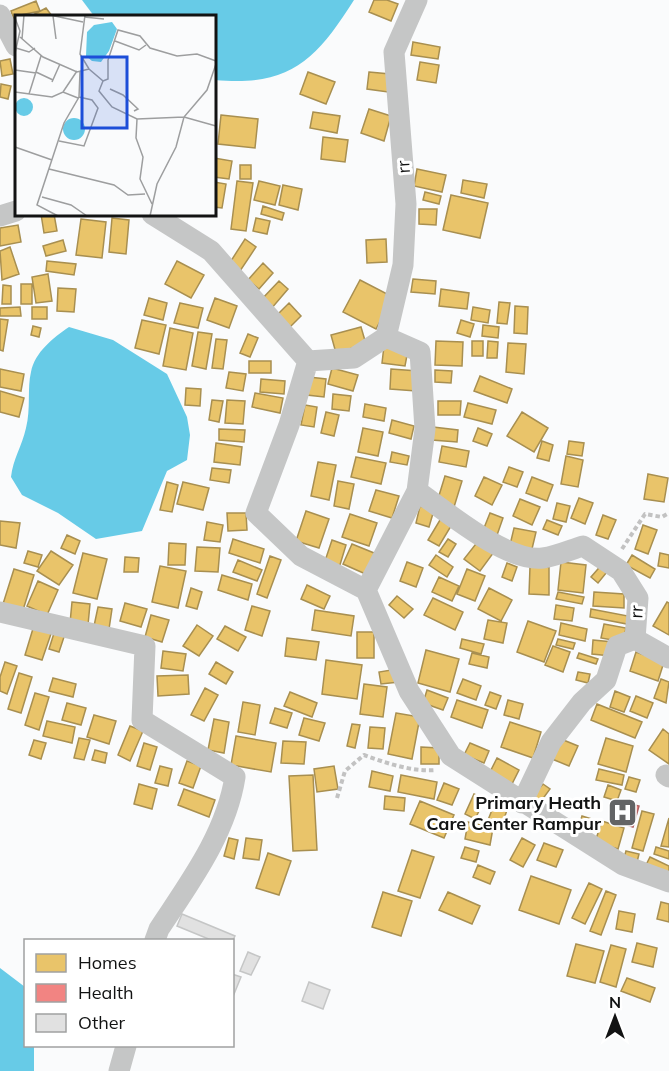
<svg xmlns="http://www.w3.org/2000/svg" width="669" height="1071" viewBox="0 0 669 1071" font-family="Mulish,sans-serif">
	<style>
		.water { fill: #67cbe7 }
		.homes { fill: #e9c46a; stroke: #a88f50; stroke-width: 1.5 }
		.health { fill: #f28482; stroke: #af6261; stroke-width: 1.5 }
		.building { fill: #e1e1e1; stroke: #c5c6c6; stroke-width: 1.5 }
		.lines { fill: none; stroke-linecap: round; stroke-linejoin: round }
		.path { stroke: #c2c2c2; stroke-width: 4; stroke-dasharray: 4.5 3; stroke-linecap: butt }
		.street { stroke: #c5c6c6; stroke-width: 21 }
		.labels { text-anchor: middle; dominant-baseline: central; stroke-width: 6; stroke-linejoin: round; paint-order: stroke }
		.street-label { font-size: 18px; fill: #121313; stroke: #fff }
		.poi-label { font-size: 18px; font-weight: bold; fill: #121313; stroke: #fff; text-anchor: end }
		.inset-road { fill: none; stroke: #9d9e9f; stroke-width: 1.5 }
		.view { fill: #1d4ed8; fill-opacity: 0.15; stroke: #1d4ed8; stroke-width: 3 }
		.inset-edge { fill: none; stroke: #121313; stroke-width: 3 }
	</style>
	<rect width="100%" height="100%" fill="#fafbfc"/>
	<path class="water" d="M82,0H354C316,60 290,87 215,80L214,16H94Z
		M69,327L113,340L167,374L187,417L190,435L187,460L167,471L142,531L96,539L58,513L22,495L11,477C13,459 22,446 26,428C31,409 27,388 31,372C35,352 53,338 69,327Z
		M0,968L25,987L26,1046H34V1071H0Z"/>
	<path class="homes" d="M374,0H387L398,4L391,21L369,12Z
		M36,1L40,11L16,16L14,20L11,11Z
		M46,8L52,16H31Z
		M413,42L440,47L438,59L411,55Z
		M10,59L13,74L2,76L0,61Z
		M420,62L439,65L436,83L417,80Z
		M308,72L335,82L326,104L300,94Z
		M369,72L390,74L388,92L367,89Z
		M1,84L11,86L8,99L0,97Z
		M369,109L391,116L384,141L361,133Z
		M313,112L340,116L337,133L310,128Z
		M221,115L258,119L255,148L218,144Z
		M323,137L348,140L345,162L321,159Z
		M214,158L232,161L229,179L214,177Z
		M240,165H251V179H240Z
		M417,169L446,175L442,192L414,186Z
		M463,180L487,184L484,198L461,193Z
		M237,181L253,183L246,231L231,229Z
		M259,181L280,186L275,205L254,200Z
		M214,182L226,184L222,208L214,207Z
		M283,185L302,189L298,210L279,205Z
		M425,192L441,196L439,204L423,200Z
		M451,195L488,203L480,238L443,230Z
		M263,206L284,213L282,220L261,214Z
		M419,209H437L436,225L419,224Z
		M41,214H54L57,231L44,233Z
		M112,218L129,220L126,254L109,252Z
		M256,218L270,221L267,234L253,231Z
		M81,219L106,222L102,258L76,255Z
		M18,225L21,242L0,246V228Z
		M245,239L256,247L240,271L229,264Z
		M386,239L387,262L367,263L366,240Z
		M63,240L66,251L46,256L43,246Z
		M10,247L19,274L2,280L0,251Z
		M47,261L76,264L74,275L46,271Z
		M177,261L204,275L191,298L165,284Z
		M263,263L273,273L259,289L248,280Z
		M48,274L52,301L36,303L32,277Z
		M413,279L436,281L435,294L411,292Z
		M360,280L393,297L376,329L343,312Z
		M279,281L288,289L271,309L261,300Z
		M21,284H32V304H21Z
		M3,285L11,286V304H2Z
		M58,288L76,289L74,312L57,311Z
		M441,289L469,293L467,309L439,306Z
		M149,298L167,303L163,320L144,315Z
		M215,298L237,306L229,328L207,320Z
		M499,302L510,303L507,324L497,323Z
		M180,303L203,308L198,328L174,323Z
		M289,303L301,316L288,329L276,316Z
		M515,306L528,307L527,334L514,333Z
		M20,307L21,316H0V308Z
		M32,307H47V319H32Z
		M473,307L490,310L488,323L471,320Z
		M0,319L8,320L3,351L0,350Z
		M142,320L166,325L159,354L135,348Z
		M461,320L474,324L470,337L457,333Z
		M483,325L499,327L498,338L482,336Z
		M33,326L41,328L39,337L31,335Z
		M361,327L366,344L336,353L331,335Z
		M170,328L193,333L186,370L163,366Z
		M198,332L212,334L206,369L192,366Z
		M248,334L258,338L250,357L240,353Z
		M216,339L227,340L223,369L212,368Z
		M436,341L463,342L462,366L435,365Z
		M472,341H483V356H472Z
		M488,341L498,342L497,358H487Z
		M508,343L526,344L524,374L506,372Z
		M384,346L408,350L405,366L382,363Z
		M249,361H271V373H249Z
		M332,368L358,375L353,391L328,384Z
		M0,369L24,374L21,391L0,387Z
		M391,369L418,371L416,391L390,389Z
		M435,370L452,371L451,383L435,382Z
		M229,372L246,374L243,391L226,388Z
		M480,376L512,389L507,403L474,391Z
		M309,377L326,379L324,397L307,395Z
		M261,379L285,381L284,394L260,392Z
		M186,388L201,389L200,406L185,405Z
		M0,391L24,398L19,417L0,412Z
		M255,393L283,398L280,413L252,407Z
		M333,394L351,396L349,411L332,409Z
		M212,400L223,401L219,422L209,420Z
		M227,400L245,401L243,424L225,423Z
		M438,401H461L460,415H438Z
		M468,403L496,410L492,424L464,417Z
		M365,404L386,408L384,421L363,417Z
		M305,405L317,407L314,427L301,425Z
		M326,412L339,415L334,436L321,433Z
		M522,412L548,428L534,452L507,436Z
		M392,420L414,426L411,439L389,433Z
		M433,427L458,430L457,442L432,440Z
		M363,428L383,432L378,456L358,452Z
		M478,428L492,434L487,446L473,441Z
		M219,429L245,430L244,442L219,440Z
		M542,441L553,445L549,461L537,458Z
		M569,441L584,443L582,456L567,454Z
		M216,443L242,447L240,465L214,462Z
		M442,446L469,451L466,467L439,462Z
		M392,452L409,456L407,465L390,462Z
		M566,456L583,460L578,487L561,484Z
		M356,457L386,463L381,484L351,477Z
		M318,462L336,465L329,500L311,496Z
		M509,467L523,472L517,487L503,482Z
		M212,468L231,470L229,483L210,480Z
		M648,474L668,478L664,502L644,499Z
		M445,476L462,481L454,507L437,502Z
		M484,477L502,485L492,505L475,496Z
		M532,477L553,485L547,501L526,493Z
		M338,481L354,484L349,509L334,506Z
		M167,482L178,485L172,512L160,510Z
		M183,482L209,488L203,510L177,504Z
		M376,490L399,496L392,518L369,511Z
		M579,498L593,503L585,524L571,518Z
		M520,499L540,507L532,525L513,516Z
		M557,503L570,506L566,522L553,519Z
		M420,506L434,510L429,527L416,523Z
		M306,511L329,519L319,548L296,541Z
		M227,513H246L247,530L228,531Z
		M490,513L503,518L496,538L482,533Z
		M350,514L377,523L369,546L342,537Z
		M443,515L454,521L439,546L428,540Z
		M603,515L616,520L608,539L596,535Z
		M547,520L562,526L558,535L543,529Z
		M0,521L20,523L16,548L0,545Z
		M207,522L223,525L220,542L204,540Z
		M643,525L657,530L648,554L635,549Z
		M514,528L536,532L532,549L510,545Z
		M67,535L80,541L75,554L61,548Z
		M233,539L264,549L260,563L229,553Z
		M448,539L456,544L448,557L439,552Z
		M332,540L346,545L339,568L324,564Z
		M479,540L494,552L480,571L464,559Z
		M169,543L186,544L185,565H168Z
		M352,544L379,555L370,576L343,564Z
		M197,547L220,548L218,572L195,571Z
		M28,551L42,555L38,567L24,563Z
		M51,551L73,565L59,585L37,571Z
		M83,553L107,559L97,599L73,593Z
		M660,553L669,555V568L658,566Z
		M436,555L453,567L447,577L429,565Z
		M632,555L655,569L650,578L626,565Z
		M270,556L281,560L267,598L257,594Z
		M125,557L139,558L138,572H124Z
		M238,560L262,570L257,581L233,572Z
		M407,562L423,568L416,587L400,581Z
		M561,562L586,565L583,593L558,590Z
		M604,562L611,567L598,583L591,577Z
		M507,563L517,567L512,581L502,577Z
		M160,566L186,571L178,608L152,602Z
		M530,567H549V595L529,594Z
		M14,569L34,575L23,610L3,604Z
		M467,569L485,576L475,601L457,594Z
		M222,575L252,584L248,600L218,590Z
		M439,577L459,586L452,601L432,592Z
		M38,581L58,590L47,615L27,606Z
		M307,585L330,596L324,609L301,599Z
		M191,588L202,592L197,609L186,606Z
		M489,588L512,600L501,621L478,609Z
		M558,592L584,597L582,604L556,599Z
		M594,592L624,594V608L593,606Z
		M397,596L413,609L404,618L389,605Z
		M433,598L463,612L455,630L424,615Z
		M72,602L90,604L88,625L70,623Z
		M667,602L669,603V635L653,626Z
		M125,603L147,609L141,627L120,621Z
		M556,605L574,608L572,621L554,619Z
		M252,606L270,611L262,636L245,630Z
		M98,607L112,609L109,629L94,626Z
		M591,609L628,616L627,624L590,617Z
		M315,610L354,616L351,636L312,630Z
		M151,615L169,620L162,642L145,637Z
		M488,620L507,623L503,643L484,639Z
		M528,621L556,631L544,662L517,652Z
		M35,622L53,628L42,660L25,655Z
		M561,623L587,629L585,641L559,635Z
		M604,624L626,628L623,642L601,638Z
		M197,625L213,636L199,656L183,646Z
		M225,626L246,637L238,651L217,639Z
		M55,630L65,634L59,652L49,649Z
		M357,632H374V658H357Z
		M287,638L319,642L316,660L285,656Z
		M462,639L484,644L481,654L460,648Z
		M558,639L575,643L573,649L556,645Z
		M593,640L613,642L611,656L592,654Z
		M553,646L570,652L563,672L545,665Z
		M426,650L459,659L450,692L418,683Z
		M163,651L186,654L183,671L161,668Z
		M636,652L664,662L658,681L630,671Z
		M472,653L489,657L487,668L469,664Z
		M579,653L598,659L596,664L577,658Z
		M326,660L362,665L357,699L322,694Z
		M5,662L17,666L7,694L0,691V677Z
		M216,662L233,672L226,684L209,674Z
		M397,669L399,682L381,684L379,672Z
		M578,672L590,674L588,683L576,680Z
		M19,673L32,677L21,713L8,709Z
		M188,675L189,694L158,696L157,676Z
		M53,678L76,684L73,697L49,691Z
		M463,679L481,686L476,700L457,693Z
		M661,679L669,682L666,703L654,698Z
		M364,684L387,687L383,717L360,714Z
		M205,688L218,695L204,721L191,715Z
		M427,690L448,698L443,710L423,703Z
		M615,691L630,697L624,712L610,707Z
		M290,692L317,703L312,717L284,706Z
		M490,692L501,696L496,709L485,705Z
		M35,693L49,697L39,730L25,725Z
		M636,696L653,703L647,718L630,711Z
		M457,700L488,710L482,728L451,717Z
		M508,700L523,704L519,719L504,715Z
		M243,702L260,705L255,735L238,732Z
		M67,703L86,708L81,725L62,720Z
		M597,704L642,722L635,738L591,720Z
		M275,708L292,713L287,728L270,723Z
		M396,713L420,717L412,759L388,754Z
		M94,715L116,721L109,744L87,737Z
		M304,718L325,723L319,741L299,735Z
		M214,719L229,722L224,753L208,750Z
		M47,721L75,727L72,743L43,736Z
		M510,722L541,732L533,758L501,747Z
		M352,724L360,725L355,748L347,746Z
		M130,726L143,731L130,761L118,755Z
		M370,727L385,728L383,749L368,748Z
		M663,729L669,734V764L649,750Z
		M236,736L276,743L271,772L231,765Z
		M79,738L90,740L84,760L74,758Z
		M606,738L633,746L626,772L598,764Z
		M561,739L578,746L569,766L552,759Z
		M34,740L46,743L41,759L29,755Z
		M283,741L306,742L304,764L281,763Z
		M144,743L157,747L150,770L137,766Z
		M470,743L489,751L484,763L464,755Z
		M421,747L439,748V764H421Z
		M95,750L107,753L105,763L92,760Z
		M497,758L519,770L511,786L489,774Z
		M187,761L201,766L193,788L179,783Z
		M160,766L172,769L168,786L155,783Z
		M334,766L338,789L317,792L314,769Z
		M599,769L624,775L622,785L596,780Z
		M372,771L393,776L390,791L369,787Z
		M313,775L317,850L293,851L289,776Z
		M401,775L437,782L434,799L398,792Z
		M629,777L640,780L636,792L625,789Z
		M444,783L459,789L452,805L437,800Z
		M139,784L157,789L152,809L134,804Z
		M543,784L550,789L539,804L531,798Z
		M608,785L621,790L617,801L604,797Z
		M184,789L215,800L209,817L178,805Z
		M474,794L485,799L475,819L465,814Z
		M385,796L405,798L404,811L384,809Z
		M420,801L454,815L444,838L410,824Z
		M494,805L507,810L502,825L488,820Z
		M642,811L654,814L643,851L632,848Z
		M582,816L595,820L590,833L578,829Z
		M669,818V847L661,846Z
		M602,821L624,828L618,849L595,842Z
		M468,822L493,828L490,845L465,839Z
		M229,838L238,840L234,859L224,856Z
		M246,838L262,840L259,860L243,858Z
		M522,838L535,845L523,867L510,860Z
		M544,843L563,850L556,867L537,860Z
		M465,847L479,851L476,862L461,858Z
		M656,847L669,851V859L654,854Z
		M412,850L434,857L420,898L398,891Z
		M626,851L639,854L637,862L624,858Z
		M268,853L291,861L279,895L256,888Z
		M650,857L669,866V880L644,869Z
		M478,865L495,872L490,884L473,877Z
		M531,876L571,890L559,924L519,910Z
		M589,883L602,889L585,924L572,918Z
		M606,891L616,895L601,935L590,931Z
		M383,892L412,901L401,936L372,927Z
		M448,892L480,906L472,924L439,910Z
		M661,902L669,904V922L657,919Z
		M619,911L635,914L632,932L616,929Z
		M637,943L657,948L653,967L632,962Z
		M576,944L604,951L595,983L567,976Z
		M611,945L626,949L616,987L600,982Z
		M627,978L655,988L650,1002L621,991Z"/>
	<path class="health" d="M622,802L639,806L633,827L617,822Z"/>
	<path class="building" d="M182,914L235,936L232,942L211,940L177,926Z
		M248,952L260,957L251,975L240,971Z
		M232,974L241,977L232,999Z
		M309,982L330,990L323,1009L302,1001Z"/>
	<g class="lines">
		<path class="path" d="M622,549L645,514L662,517L669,513
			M337,798L345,771L364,755C386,763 412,772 436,770"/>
		<path class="street" d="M0,15L16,46
			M152,214L211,251L308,361L289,425L256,513L301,556L366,590L409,691L451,756L623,865L669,882
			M0,216L16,211
			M308,361L354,358L386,337L403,265L406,204L394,52L417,0
			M417,491C446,511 507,563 543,558C557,556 570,550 583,546L621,571L638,598L635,639L669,658
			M366,590L417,491L425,429L420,352L386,337
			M0,612L145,646L142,720L235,777C226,834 190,882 159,929L155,940
			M666,775L669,777
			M522,803L551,742L582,702L606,680L617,646L635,639
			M119,1071L126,1046"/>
	</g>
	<defs>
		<symbol id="hospital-square" viewBox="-11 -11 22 22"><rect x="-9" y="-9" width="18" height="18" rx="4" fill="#636465" stroke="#fff"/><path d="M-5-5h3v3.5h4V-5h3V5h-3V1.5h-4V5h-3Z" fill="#fff"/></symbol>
	</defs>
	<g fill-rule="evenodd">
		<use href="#hospital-square" x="606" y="796" width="33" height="33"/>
	</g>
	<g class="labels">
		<g class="street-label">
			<text transform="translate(403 167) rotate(-94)">rr</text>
			<text transform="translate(636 612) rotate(-87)">rr</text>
		</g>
		<g class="poi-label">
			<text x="601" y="802">Primary Heath<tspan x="601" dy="21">Care Center Rampur</tspan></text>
		</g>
	</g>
	<g transform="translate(15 15)">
		<rect width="201" height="201" fill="#fafbfc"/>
		<path d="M97,7L102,14L94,36L86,47L77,46L71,41L72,17L79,10ZM0 92a9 9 0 1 1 18 0a9 9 0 1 1-18 0ZM48 114a11 11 0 1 1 22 0a11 11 0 1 1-22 0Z" fill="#67cbe7"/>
		<path class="inset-road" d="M35,0L68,7M70,0L65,39L74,54L88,66L84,76L97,92L122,104L169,102L201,111M38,1L41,24M69,2L89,4M0,3L5,16L0,38M5,22L28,42L62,57L74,54M7,24L9,0M100,26L124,35L131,30M1,33L14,37L20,33M0,55L21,58M21,57L38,65M88,66L93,64V45L103,15L125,21L135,33L162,41L182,39L201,46M37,67L45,49M95,74L108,80L123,94L119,96M0,77L37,82L48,77L63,83M48,77L62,56M14,79L26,41M122,104L121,123L128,142L125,164L137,189M44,126L69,131L83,93L77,85L64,82M0,132L37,145M34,154L99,170L113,180L130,179M27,182L56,190L72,201M43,201L22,190L49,108L64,82L65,57M135,201L142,169L161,132L169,102L192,75L201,49"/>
		<path class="view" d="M67,42H112V113H67Z"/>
		<rect width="201" height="201" class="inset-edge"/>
	</g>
	<rect x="24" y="939" width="210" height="108" fill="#ffffff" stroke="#a0a1a1" stroke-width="1.5"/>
	<rect x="36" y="954" width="30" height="18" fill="#e9c46a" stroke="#a0a1a1" stroke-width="1.5"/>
	<text x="78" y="969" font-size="18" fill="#121313">Homes</text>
	<rect x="36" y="984" width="30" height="18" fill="#f28482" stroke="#a0a1a1" stroke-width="1.5"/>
	<text x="78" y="999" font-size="18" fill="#121313">Health</text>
	<rect x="36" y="1014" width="30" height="18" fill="#e1e1e1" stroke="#a0a1a1" stroke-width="1.5"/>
	<text x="78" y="1029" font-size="18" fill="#121313">Other</text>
	<g transform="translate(615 1017)" stroke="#ffffff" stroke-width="4.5" paint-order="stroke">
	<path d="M0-4.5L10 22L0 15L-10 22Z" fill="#121313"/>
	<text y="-9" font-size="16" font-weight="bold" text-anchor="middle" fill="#121313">N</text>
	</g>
</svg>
